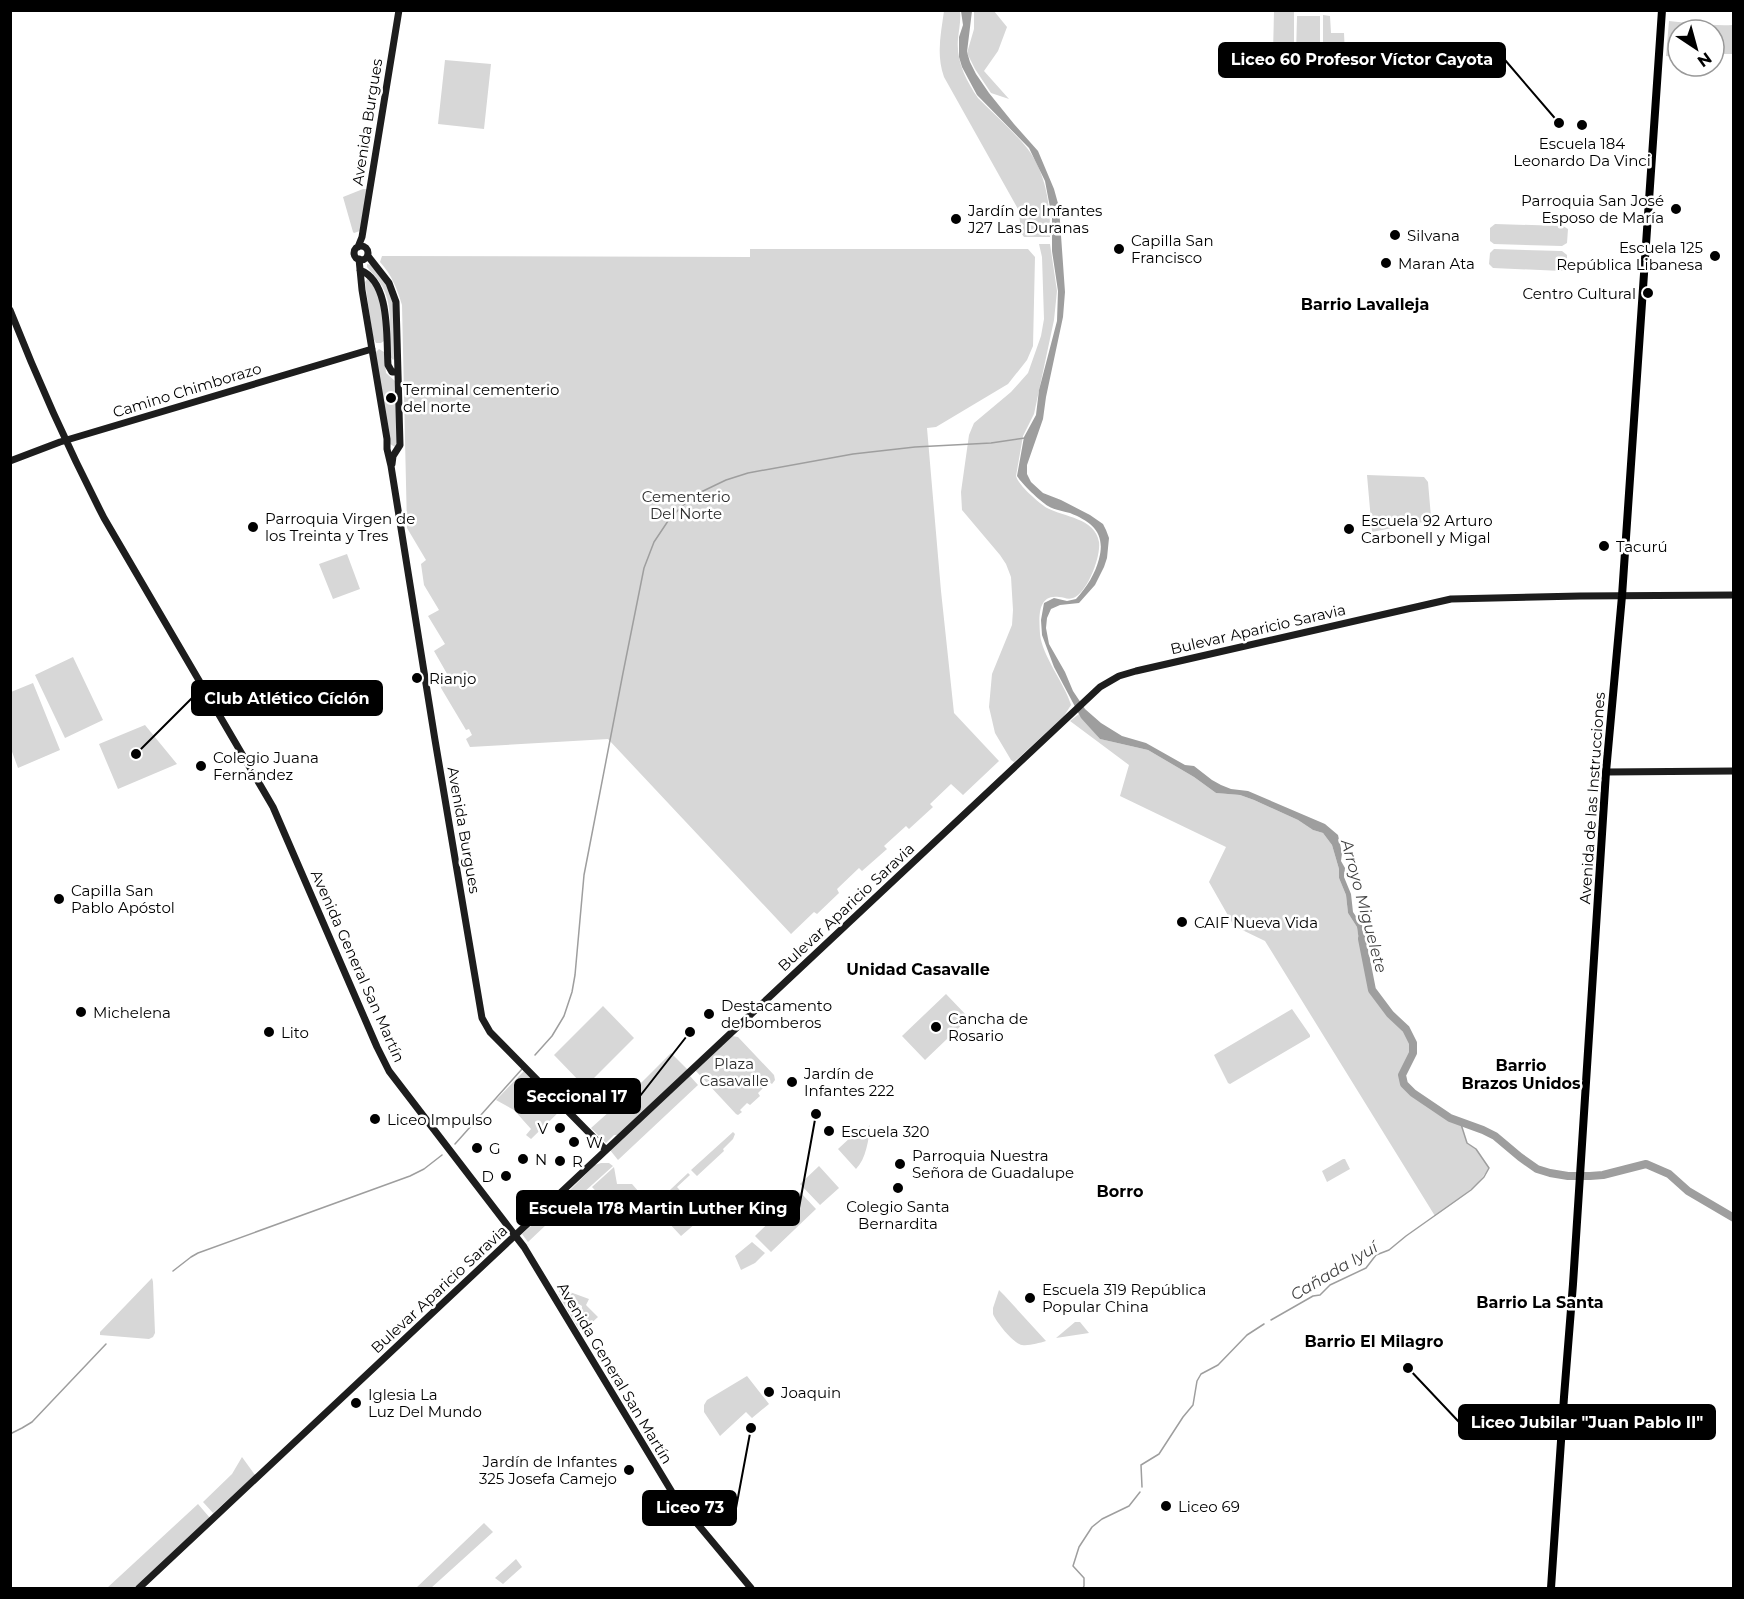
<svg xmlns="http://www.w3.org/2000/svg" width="1744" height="1599" viewBox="0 0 1744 1599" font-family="Montserrat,sans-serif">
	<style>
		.green { fill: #d7d7d7 }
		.water { fill: #9e9e9e }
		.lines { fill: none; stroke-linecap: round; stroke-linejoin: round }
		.stream { stroke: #9e9e9e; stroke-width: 1.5 }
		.river { stroke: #9e9e9e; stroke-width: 8 }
		.secondary { stroke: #1d1d1d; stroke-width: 7 }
		.primary { stroke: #000; stroke-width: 8 }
		.poi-dot { fill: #000; stroke: #fff; stroke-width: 2 }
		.labels { text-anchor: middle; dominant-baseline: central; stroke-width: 5; stroke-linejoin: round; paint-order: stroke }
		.street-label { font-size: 15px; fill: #000; stroke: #fff }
		.poi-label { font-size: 15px; fill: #000; stroke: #fff; text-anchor: start }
		.park-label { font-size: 15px; fill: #2e2e2e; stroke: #fff }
		.neighbourhood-label { font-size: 16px; font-weight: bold; fill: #000; stroke: #fff }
		.water-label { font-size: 16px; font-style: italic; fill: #3f3f3f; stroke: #fff }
		.leader { fill: none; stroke: #000; stroke-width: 2 }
		.callout-dot { fill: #000; stroke: #fff; stroke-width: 2 }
		.callout { fill: #000; stroke: #000; stroke-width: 2 }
		.callout-label { font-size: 16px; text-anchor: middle; font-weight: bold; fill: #fff }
	</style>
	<rect width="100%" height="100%" fill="#fff"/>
	<path class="green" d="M944,11H960C961,21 959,29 958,39C956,61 966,80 978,98C994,114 1012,130 1027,148C1046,172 1051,207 1050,237H1024L1022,234L1018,209L944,77C936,55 941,33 944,11Z
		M974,11H994L1007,27L998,51L984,71L1009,99L991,93L975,69L967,53L974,29Z
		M1274,11H1294V55L1273,54Z
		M1323,15L1330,16L1331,33H1344L1345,54H1323Z
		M1297,16H1320V55H1296Z
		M1669,21C1691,23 1711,26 1733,25V54H1720L1714,56V30H1678V57L1666,56Z
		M445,60L491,64L484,129L438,124Z
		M363,189H367L360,231L354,233L353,232L343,197Z
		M1495,224L1563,226L1568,229L1567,243L1562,246L1494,244L1490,241V228Z
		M1039,244H1050L1057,291L1054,320L1034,414L1023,436L1016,476C1018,485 1039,503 1047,508C1064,517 1095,518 1099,542C1101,557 1087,593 1073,598C1067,600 1064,597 1059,597C1037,594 1039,618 1040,634C1042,656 1065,684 1071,705L1064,716L1014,762L1011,760L995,733L989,707L992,674L1012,625L1013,610L1011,577L1006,564L1000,555L962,510L961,492L969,435L974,423L1011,392L1028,373L1041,336L1044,319L1042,257Z
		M750,249H1028L1035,257L1033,346L1027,360L1008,384L936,427L927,428L941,591L954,713L999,761L963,795L951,784L930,804L933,807L909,829L906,826L884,846L887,849L862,871L859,868L837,889L839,893L817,914L814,912L791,934L608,739L470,747L466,739L472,735L469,729L466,730L441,688V685L450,679L434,651L445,644L428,616L439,610L424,585L421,564L426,560L407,528L402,305C397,289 392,275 380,262L382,256L750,257Z
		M1494,249L1562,251L1567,255V267L1562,271L1493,268L1489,264L1490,253Z
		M367,264L371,265L387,284L393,302L394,359L393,360L390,356C389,335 393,309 384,290C380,281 373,274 367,267Z
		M368,278L382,299L384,341L381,343H376L373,338L365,282Z
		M379,349L384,352L386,373L395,381L397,444L395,447L390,444L375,353Z
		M1367,475L1424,477L1428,482L1431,517L1428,521L1372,532Z
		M347,554L360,589L333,599L319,564Z
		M73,657L103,720L65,738L35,675Z
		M33,683L60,750L18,768L11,749V692Z
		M1079,714L1100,739L1148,750L1194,777L1216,793L1240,795L1254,800L1298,820L1313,830L1323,833L1332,845L1339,869V878L1346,895L1348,913L1357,927L1359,941L1363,947L1366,959L1372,990L1390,1014L1406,1029L1413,1043V1053L1402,1075L1404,1084L1413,1093L1429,1103L1440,1113L1460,1121L1467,1143L1476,1149L1489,1168C1476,1189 1455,1202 1435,1216L1265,941L1234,926L1209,882L1226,847L1120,796L1129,765L1070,721Z
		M145,725L177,764L118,789L99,744Z
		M946,994L969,1018L925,1060L902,1036Z
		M603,1006L634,1038L585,1087L554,1055Z
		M1292,1009L1310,1035V1037L1230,1084L1228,1083L1214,1055Z
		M732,1036L738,1037L774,1075L775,1080L772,1084L769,1082L758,1093L760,1096L750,1105L747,1103L740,1110L742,1112L738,1115L736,1114L695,1070Z
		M671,1053L688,1070L618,1135H614L606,1143L591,1128L638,1086Z
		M524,1071L562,1109L531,1139L526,1135L531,1129L514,1110L496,1100Z
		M690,1076L698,1085L618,1160L610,1150Z
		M870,1125C869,1139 866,1159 856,1169L838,1149L852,1136L857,1139Z
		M733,1132L735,1134L733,1139L723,1149L724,1151L697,1176L691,1170Z
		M1343,1159H1345L1350,1169L1327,1182L1322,1171Z
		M601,1163H609L613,1166L573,1202L567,1196V1193L595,1165Z
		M819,1166L839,1188L820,1205L800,1184Z
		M614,1167L617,1184H632L646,1200L623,1220L592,1187Z
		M688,1173L690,1175L677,1187L684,1195L681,1200L690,1211H695L703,1217L681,1236L653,1206Z
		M800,1192L816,1209L771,1252L755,1236Z
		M559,1201L565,1207L528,1242L522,1234Z
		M752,1242L765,1253L755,1263L741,1270L735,1256Z
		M152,1278L153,1282L155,1333L153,1337L149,1339L100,1335V1332Z
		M559,1288L589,1299L586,1305L598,1317L588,1326L587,1321L583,1319L581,1315L582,1306L559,1292Z
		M999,1290L1004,1295L1046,1341C1039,1343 1029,1346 1022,1345C1014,1344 996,1322 993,1314V1308Z
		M558,1294L580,1307L581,1311L578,1318L586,1323V1325L580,1331Z
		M1075,1322H1080L1089,1333L1056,1338Z
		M747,1376L769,1404L752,1418L746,1412L720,1436L704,1412V1405L707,1400Z
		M242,1457L255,1475L213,1513L203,1502L232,1474Z
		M198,1504L210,1518L137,1588H107Z
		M484,1523L493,1532L431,1588H416Z
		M516,1559L522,1567L503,1584L495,1578Z"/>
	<path class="water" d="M961,11H972L967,52L970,62L976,74L989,93L1014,124L1038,151L1054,189L1059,207L1065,292L1063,317L1046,397L1043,419L1027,465V474L1031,482L1043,493L1061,500L1090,515L1103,524L1106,530L1109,538L1107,558L1104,567L1095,585L1079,603L1060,605L1051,609L1047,618L1046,628L1049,644L1065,672L1073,691L1085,709L1101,723L1122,736L1146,743L1185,765L1194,766L1212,780L1221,785L1231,789L1248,791L1325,824L1338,835L1342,853L1341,861L1345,868L1344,877L1351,894L1353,912L1362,925L1365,936L1363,947L1359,941L1357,927L1348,913L1346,895L1339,878V869L1332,845L1323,833L1313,830L1298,820L1254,800L1240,795L1216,793L1194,777L1148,750L1100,739L1081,718L1054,667L1042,635L1041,620L1044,603L1054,598L1067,601L1076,599C1087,587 1095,574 1099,559C1106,533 1092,522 1070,513C1063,511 1054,510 1048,506C1040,501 1022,484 1017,476L1024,437L1036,415L1039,390L1057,321L1058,291L1052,251V218L1045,181L1029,148L977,95L962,67L959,57V37L963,25Z"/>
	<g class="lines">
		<path class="stream" d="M535,1055L552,1036L564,1016L572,992L575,975L584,875L623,673L644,568L654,542L668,521L682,506L701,492L726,480L748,473L853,454L915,447L991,443L1025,438
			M455,1144L522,1069
			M173,1271L191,1257L198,1253L410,1176L424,1169L442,1155
			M1271,1320L1313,1296L1320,1295L1330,1285L1366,1268L1376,1255L1389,1250L1406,1236L1471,1190L1484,1177L1489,1168L1476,1149L1467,1143L1460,1121
			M10,1434L22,1428L32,1422L106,1344
			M1142,1487L1141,1465L1159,1454L1183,1417L1193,1405L1197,1381L1201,1374L1218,1365L1247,1335L1264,1324
			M1083,1588L1084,1586V1578L1073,1566L1079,1547L1092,1527L1102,1519L1129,1506L1140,1492"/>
		<path class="river" d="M1362,939L1372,990L1390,1014L1406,1029L1413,1043V1053L1402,1075L1404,1084L1413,1093L1450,1118L1483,1130L1495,1136L1520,1157L1537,1169L1550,1173L1568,1176H1590L1603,1175L1646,1164L1669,1174L1688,1191L1734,1218"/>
		<path class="secondary" d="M354 253a7 7 0 1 1 14 0a7 7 0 1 1-14 0Z
			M358,247L362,237L399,10
			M368,256L389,283L396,302L400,445L393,456L392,464
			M359,259L362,290L387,439V449L391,466L435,740L482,1018L490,1032L606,1150
			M360,270C391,282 386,338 388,365L392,372H398
			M10,310C38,381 69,450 104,518L273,807L377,1047L389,1071L524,1247L675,1497L751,1588
			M10,461L60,442L372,349
			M1606,772L1734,771
			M139,1588L1020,762L1100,687L1119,676L1136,671L1451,599L1580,596L1734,595"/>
		<path class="primary" d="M1551,1588L1564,1397L1573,1284L1606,772L1622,596L1662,10"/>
	</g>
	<g class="poi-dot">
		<circle cx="1582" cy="125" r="6"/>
		<circle cx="1676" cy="209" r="6"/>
		<circle cx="956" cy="219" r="6"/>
		<circle cx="1395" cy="235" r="6"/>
		<circle cx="1119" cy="249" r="6"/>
		<circle cx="1715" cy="256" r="6"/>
		<circle cx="1386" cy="263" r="6"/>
		<circle cx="1648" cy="293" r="6"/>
		<circle cx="391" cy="398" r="6"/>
		<circle cx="253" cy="527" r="6"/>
		<circle cx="1349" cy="529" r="6"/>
		<circle cx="1604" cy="546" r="6"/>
		<circle cx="417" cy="678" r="6"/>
		<circle cx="201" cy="766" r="6"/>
		<circle cx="59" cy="899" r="6"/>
		<circle cx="1182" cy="922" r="6"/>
		<circle cx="81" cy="1012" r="6"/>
		<circle cx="709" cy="1014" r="6"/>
		<circle cx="936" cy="1027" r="6"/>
		<circle cx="269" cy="1032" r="6"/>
		<circle cx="792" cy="1082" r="6"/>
		<circle cx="375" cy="1119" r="6"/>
		<circle cx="560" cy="1128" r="6"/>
		<circle cx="829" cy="1131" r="6"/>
		<circle cx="574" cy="1142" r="6"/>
		<circle cx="477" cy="1148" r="6"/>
		<circle cx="523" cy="1159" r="6"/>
		<circle cx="560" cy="1161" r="6"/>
		<circle cx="900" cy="1164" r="6"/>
		<circle cx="506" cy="1176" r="6"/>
		<circle cx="898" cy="1188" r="6"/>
		<circle cx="1030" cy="1298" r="6"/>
		<circle cx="769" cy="1392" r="6"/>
		<circle cx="356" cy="1403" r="6"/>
		<circle cx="629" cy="1470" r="6"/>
		<circle cx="1166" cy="1506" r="6"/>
	</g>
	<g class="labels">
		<g class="street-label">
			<text transform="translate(367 122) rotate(-81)">Avenida Burgues</text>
			<text transform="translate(187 390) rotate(-17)">Camino Chimborazo</text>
			<text transform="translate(1258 629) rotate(-13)">Bulevar Aparicio Saravia</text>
			<text transform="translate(1592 798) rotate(-86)">Avenida de las Instrucciones</text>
			<text transform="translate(464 830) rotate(80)">Avenida Burgues</text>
			<text transform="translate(846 907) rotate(-43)">Bulevar Aparicio Saravia</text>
			<text transform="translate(358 966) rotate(66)">Avenida General San Martín</text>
			<text transform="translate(439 1289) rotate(-43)">Bulevar Aparicio Saravia</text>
			<text transform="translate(615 1373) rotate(59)">Avenida General San Martín</text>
		</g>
		<g class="poi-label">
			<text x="1582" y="143" text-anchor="middle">Escuela 184<tspan x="1582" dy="17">Leonardo Da Vinci</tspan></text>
			<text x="1664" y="200" text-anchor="end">Parroquia San José<tspan x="1664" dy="17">Esposo de María</tspan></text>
			<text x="968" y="210">Jardín de Infantes<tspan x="968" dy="17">J27 Las Duranas</tspan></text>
			<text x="1407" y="235">Silvana</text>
			<text x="1131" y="240">Capilla San<tspan x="1131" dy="17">Francisco</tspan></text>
			<text x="1703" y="247" text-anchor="end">Escuela 125<tspan x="1703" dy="17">República Libanesa</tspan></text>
			<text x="1398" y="263">Maran Ata</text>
			<text x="1636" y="293" text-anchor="end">Centro Cultural</text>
			<text x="403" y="389">Terminal cementerio<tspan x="403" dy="17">del norte</tspan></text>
			<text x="265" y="518">Parroquia Virgen de<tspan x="265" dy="17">los Treinta y Tres</tspan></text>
			<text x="1361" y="520">Escuela 92 Arturo<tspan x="1361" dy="17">Carbonell y Migal</tspan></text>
			<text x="1616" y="546">Tacurú</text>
			<text x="429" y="678">Rianjo</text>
			<text x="213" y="757">Colegio Juana<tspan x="213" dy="17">Fernández</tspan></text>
			<text x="71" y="890">Capilla San<tspan x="71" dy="17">Pablo Apóstol</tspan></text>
			<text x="1194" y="922">CAIF Nueva Vida</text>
			<text x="721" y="1005">Destacamento<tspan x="721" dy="17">de bomberos</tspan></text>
			<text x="93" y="1012">Michelena</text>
			<text x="948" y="1018">Cancha de<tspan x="948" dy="17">Rosario</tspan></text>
			<text x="281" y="1032">Lito</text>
			<text x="804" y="1073">Jardín de<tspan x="804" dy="17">Infantes 222</tspan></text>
			<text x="387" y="1119">Liceo Impulso</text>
			<text x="548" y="1128" text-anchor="end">V</text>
			<text x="841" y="1131">Escuela 320</text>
			<text x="586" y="1142">W</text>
			<text x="489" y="1148">G</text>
			<text x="912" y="1155">Parroquia Nuestra<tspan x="912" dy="17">Señora de Guadalupe</tspan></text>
			<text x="535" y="1159">N</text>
			<text x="572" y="1161">R</text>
			<text x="494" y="1176" text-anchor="end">D</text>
			<text x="898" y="1206" text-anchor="middle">Colegio Santa<tspan x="898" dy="17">Bernardita</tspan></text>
			<text x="1042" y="1289">Escuela 319 República<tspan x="1042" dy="17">Popular China</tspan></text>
			<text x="781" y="1392">Joaquin</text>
			<text x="368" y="1394">Iglesia La<tspan x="368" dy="17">Luz Del Mundo</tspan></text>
			<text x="617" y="1461" text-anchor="end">Jardín de Infantes<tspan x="617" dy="17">325 Josefa Camejo</tspan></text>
			<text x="1178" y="1506">Liceo 69</text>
		</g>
		<g class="park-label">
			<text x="686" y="496">Cementerio<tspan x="686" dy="17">Del Norte</tspan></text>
			<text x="734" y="1063">Plaza<tspan x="734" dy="17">Casavalle</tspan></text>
		</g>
		<g class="neighbourhood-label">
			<text x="1365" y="304">Barrio Lavalleja</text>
			<text x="918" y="969">Unidad Casavalle</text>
			<text x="1521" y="1065">Barrio<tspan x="1521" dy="18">Brazos Unidos</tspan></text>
			<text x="1120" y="1191">Borro</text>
			<text x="1540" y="1302">Barrio La Santa</text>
			<text x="1374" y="1341">Barrio El Milagro</text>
		</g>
		<g class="water-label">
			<text transform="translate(1364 906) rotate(75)">Arroyo Miguelete</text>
			<text transform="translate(1334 1271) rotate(-31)">Cañada Iyuí</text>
		</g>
	</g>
	<path class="leader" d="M1559 123L1505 60M136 754L192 698M690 1032L640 1096M816 1114L799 1208M1408 1368L1459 1422M751 1428L736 1508"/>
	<g class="callout-dot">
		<circle cx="1559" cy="123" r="6"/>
		<circle cx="136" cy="754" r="6"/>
		<circle cx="690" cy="1032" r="6"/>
		<circle cx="816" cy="1114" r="6"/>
		<circle cx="1408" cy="1368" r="6"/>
		<circle cx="751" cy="1428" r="6"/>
	</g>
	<g class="callout">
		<rect x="1219" y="43" width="286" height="34" rx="6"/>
		<rect x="192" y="681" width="190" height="34" rx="6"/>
		<rect x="515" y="1079" width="125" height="34" rx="6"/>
		<rect x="517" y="1191" width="282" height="34" rx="6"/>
		<rect x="1459" y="1405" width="256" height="34" rx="6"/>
		<rect x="643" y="1491" width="93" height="34" rx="6"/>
	</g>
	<g class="callout-label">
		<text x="1362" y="65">Liceo 60 Profesor Víctor Cayota</text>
		<text x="287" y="704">Club Atlético Cíclón</text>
		<text x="577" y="1102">Seccional 17</text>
		<text x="658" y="1214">Escuela 178 Martin Luther King</text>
		<text x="1587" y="1428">Liceo Jubilar "Juan Pablo II"</text>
		<text x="690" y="1513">Liceo 73</text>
	</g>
	<rect width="1744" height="1599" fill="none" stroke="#000000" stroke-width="24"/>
	<g transform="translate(1696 48) rotate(144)"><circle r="28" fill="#ffffff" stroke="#999999" stroke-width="1.5"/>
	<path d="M0-4.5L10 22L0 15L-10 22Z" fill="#000000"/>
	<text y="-9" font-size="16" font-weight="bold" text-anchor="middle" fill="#000000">N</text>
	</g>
</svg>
